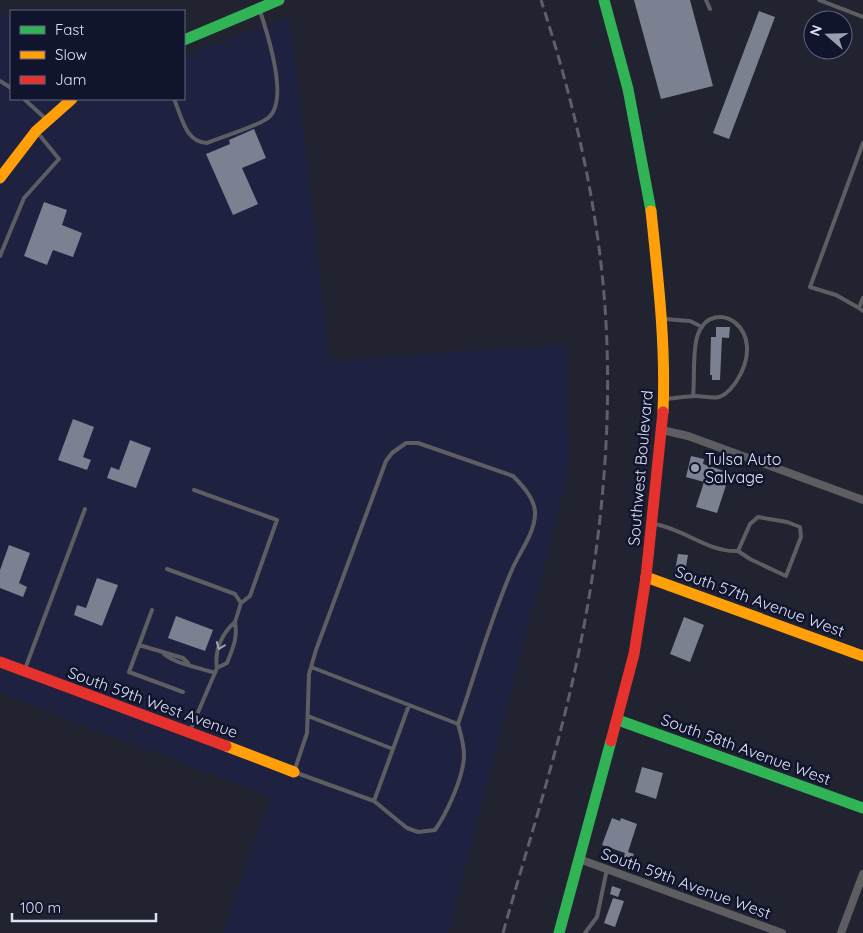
<svg xmlns="http://www.w3.org/2000/svg" width="863" height="933" viewBox="0 0 863 933" font-family="Quicksand,sans-serif">
	<style>
		.built { fill: #1e2240 }
		.building { fill: #7b8190 }
		.lines { fill: none; stroke-linecap: round; stroke-linejoin: round }
		.lane { stroke: #5d5d62; stroke-width: 4 }
		.street { stroke: #5d5d62; stroke-width: 8 }
		.fast { stroke: #30b455; stroke-width: 11 }
		.slow { stroke: #ff9f0a; stroke-width: 11 }
		.jam { stroke: #e5322d; stroke-width: 11 }
		.rail { stroke: #5e5f68; stroke-width: 3; stroke-dasharray: 10 5; stroke-linecap: butt }
		.oneway { stroke: #a3a5b1 }
		.poi-dot { fill: #9b9eae; stroke: #11142d; stroke-width: 2 }
		.labels { text-anchor: middle; dominant-baseline: central; stroke-width: 5; stroke-linejoin: round; paint-order: stroke }
		.poi-label { font-size: 16px; fill: #dce0f2; stroke: #11142d; text-anchor: start }
		.street-label { font-size: 16px; fill: #dce0f2; stroke: #11142d }
	</style>
	<rect width="100%" height="100%" fill="#212331"/>
	<path class="built" d="M0,13L11,17V99H184V55L290,17L330,361L567,344L569,471L448,933H223L270,797L0,693Z"/>
	<path class="building" d="M634,0H690L713,86L661,99Z
		M759,11L775,17L729,139L713,133Z
		M254,129L266,158L242,168L258,204L233,215L206,154L230,144L229,140Z
		M44,202L67,210L62,225L82,233L73,257L53,250L47,265L24,256Z
		M716,327H730L729,338L716,337Z
		M711,337H722L720,380H712V375H710Z
		M73,419L94,427L83,457L91,460L87,470L58,460Z
		M130,440L151,448L136,488L107,478L111,467L119,470Z
		M691,456L704,459L703,464L730,473L717,513L696,507L704,482L686,477Z
		M9,545L30,553L19,583L27,587L23,597L0,588V570Z
		M678,554L688,555L685,572L675,571Z
		M97,578L118,585L102,626L74,615L77,605L86,608Z
		M176,616L213,630L205,651L168,638Z
		M684,617L704,625L690,662L670,654Z
		M642,767L663,773L656,799L635,792Z
		M612,818L620,821L621,818L637,824L628,852L634,854L631,862L623,860L625,853L602,845Z
		M612,886L621,889L618,897L610,894Z
		M613,898L624,901L615,927L604,923Z"/>
	<g class="lines">
		<path class="lane" d="M706,0L710,9
			M819,0L863,17
			M0,81L11,88
			M24,99L47,120
			M174,99C182,117 185,142 207,143C221,137 258,126 268,118C290,101 267,32 260,11
			M0,256L24,198L59,159L37,132
			M863,298L859,308L863,311
			M859,308L836,295L810,287L863,143
			M664,319L690,321L702,327
			M665,399C676,398 686,396 696,396C703,396 712,399 719,397C727,395 732,387 736,382C771,328 713,295 698,334C692,350 695,379 693,396
			M406,443H418L513,476C523,486 536,500 535,515C534,535 518,554 511,572C490,621 475,674 458,724C461,735 464,744 464,755C464,776 447,813 435,830L418,832L407,828L374,801L294,772L307,733L309,674L316,650L386,461L392,453Z
			M194,490L277,520L250,596L241,603
			M654,524C683,528 709,553 738,551L750,559L786,576L801,537L800,527L787,522L758,517L750,524L738,551
			M167,569L235,594L241,603L235,622
			M152,610L129,672L183,692
			M139,645L183,658L188,663
			M164,654C178,665 198,667 215,673
			M311,667L458,724
			M25,669L85,509
			M308,716L393,749L374,801
			M190,731L217,668C214,651 222,633 235,622C238,637 233,648 227,663L217,668
			M393,749L409,705
			M585,933L597,917L607,869"/>
		<path class="street" d="M662,430L688,436L863,500
			M579,859L782,933
			M841,933L863,874"/>
		<path class="fast" d="M604,0L628,89L651,211
			M184,40L279,0
			M618,720L863,808
			M559,933L611,741"/>
		<path class="slow" d="M0,178L36,131L72,99
			M651,211C658,278 666,345 663,412
			M646,577L863,656
			M226,746L294,772"/>
		<path class="jam" d="M0,662L226,746
			M611,741L634,654L646,577L663,412"/>
		<path class="rail" d="M503,933C529,840 560,746 579,651C601,544 612,432 606,323C600,213 575,105 541,0"/>
	</g>
	<defs><path id="oneway-chevron" d="M-2-3.5L2.5 0L-2 3.5" fill="none" stroke-width="1.6" stroke-linecap="round" stroke-linejoin="round" transform="scale(1.25)"/></defs>
	<use class="oneway" href="#oneway-chevron" transform="translate(220 646) rotate(111)"/>
	<circle class="poi-dot" cx="695" cy="468" r="5"/>
	<g class="labels">
		<g class="poi-label">
			<text x="705" y="459">Tulsa Auto<tspan x="705" dy="18">Salvage</tspan></text>
		</g>
		<g class="street-label">
			<text transform="translate(640 468) rotate(-85)">Southwest Boulevard</text>
			<text transform="translate(760 601) rotate(20)">South 57th Avenue West</text>
			<text transform="translate(153 702) rotate(20)">South 59th West Avenue</text>
			<text transform="translate(746 749) rotate(20)">South 58th Avenue West</text>
			<text transform="translate(686 883) rotate(20)">South 59th Avenue West</text>
		</g>
	</g>
	<rect x="10" y="10" width="175" height="90" fill="#11142d" stroke="#62667c"/>
	<rect x="20" y="26" width="25" height="8" fill="#30b455" stroke="#62667c"/>
	<text x="55" y="35" font-size="15" fill="#dce0f2">Fast</text>
	<rect x="20" y="51" width="25" height="8" fill="#ff9f0a" stroke="#62667c"/>
	<text x="55" y="60" font-size="15" fill="#dce0f2">Slow</text>
	<rect x="20" y="76" width="25" height="8" fill="#e5322d" stroke="#62667c"/>
	<text x="55" y="85" font-size="15" fill="#dce0f2">Jam</text>
	<g transform="translate(828 35) rotate(290)"><circle r="24" fill="#11142d" stroke="#62667c"/>
	<path d="M0-4L9 19L0 12L-9 19Z" fill="#9b9eae"/>
	<text y="-8" font-size="14" font-weight="bold" text-anchor="middle" fill="#dce0f2">N</text>
	</g>
	<path d="M12 913v8h144v-8" fill="none" stroke="#dce0f2" stroke-width="2.5"/>
	<text x="20" y="913" font-size="15" fill="#dce0f2" stroke="#11142d" stroke-width="4" paint-order="stroke">100 m</text>
</svg>
